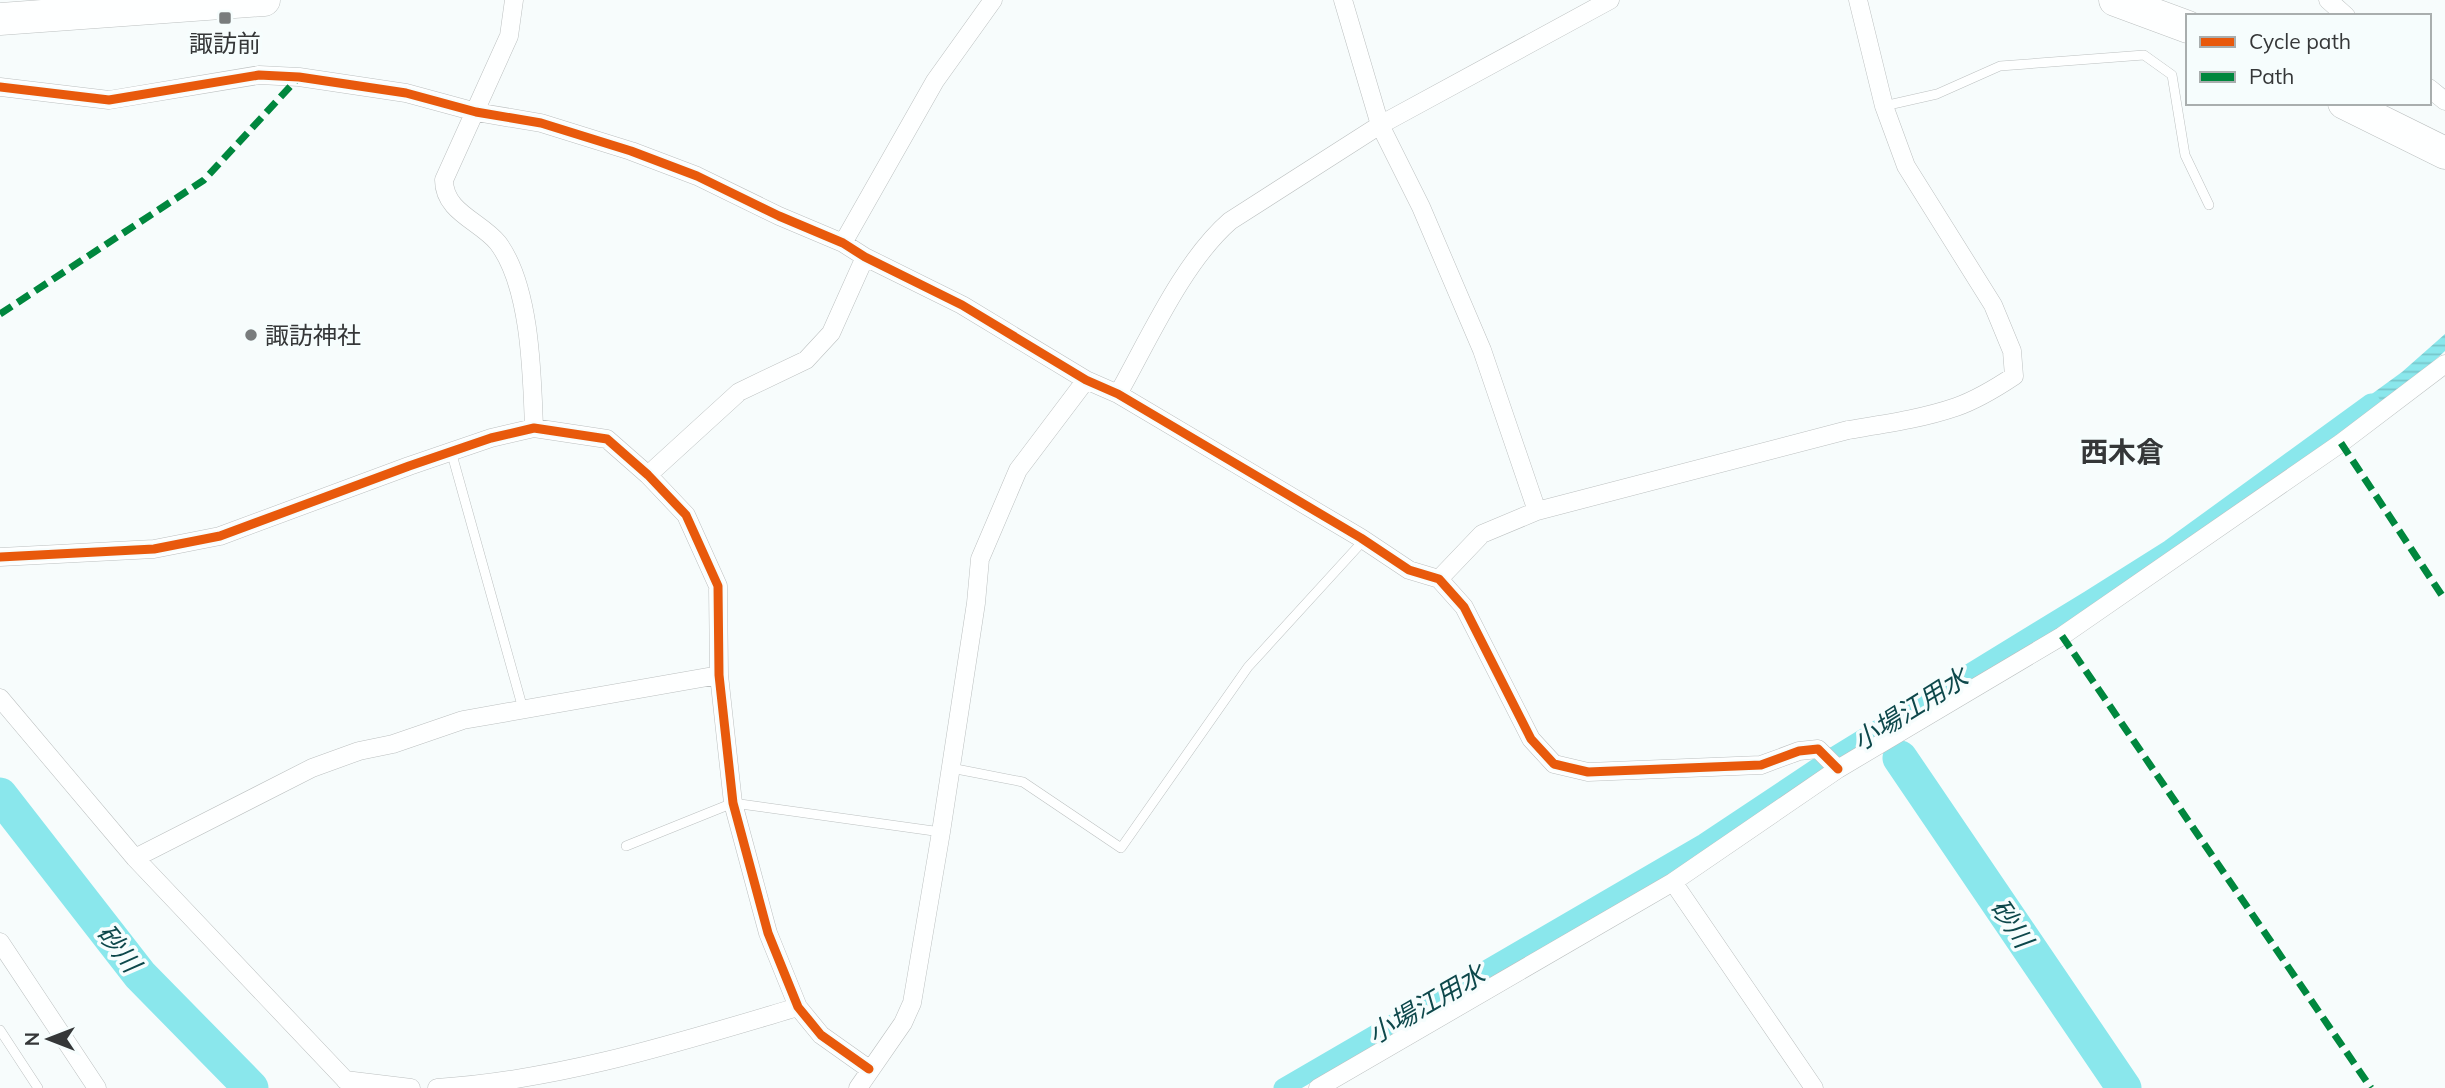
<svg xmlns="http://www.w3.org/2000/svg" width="2445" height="1088" viewBox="0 0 2445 1088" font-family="Mulish,'Noto Sans JP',sans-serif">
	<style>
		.water { fill: url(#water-rules) }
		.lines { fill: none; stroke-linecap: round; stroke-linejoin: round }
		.canal { stroke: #8ae7ec; stroke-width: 19 }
		.river { stroke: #8ae7ec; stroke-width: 35 }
		.lane-casing { stroke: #bcc0c0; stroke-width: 10 }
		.street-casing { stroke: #bcc0c0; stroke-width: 19 }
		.highway-casing { stroke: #bcc0c0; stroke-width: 33 }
		.lane { stroke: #feffff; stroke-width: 9 }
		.street { stroke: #feffff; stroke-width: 18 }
		.highway { stroke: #feffff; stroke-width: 32 }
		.quiet { stroke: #00873e; stroke-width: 7; stroke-dasharray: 14 7; stroke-linecap: butt }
		.cycleway-casing { stroke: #f6fdfd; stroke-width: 13 }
		.cycleway { stroke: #e8590c; stroke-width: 9 }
		.poi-dot { fill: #797c7d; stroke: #f6fdfd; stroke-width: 2.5 }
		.labels { text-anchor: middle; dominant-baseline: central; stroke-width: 7; stroke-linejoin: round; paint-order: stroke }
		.poi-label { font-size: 24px; fill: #353738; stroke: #f6fdfd }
		.water-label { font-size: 26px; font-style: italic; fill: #0d484b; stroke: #f6fdfd }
		.quarter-label { font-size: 28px; font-weight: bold; fill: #353738; stroke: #f6fdfd }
	</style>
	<defs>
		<pattern id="water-rules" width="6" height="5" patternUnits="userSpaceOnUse" patternTransform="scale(1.75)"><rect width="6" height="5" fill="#8ae7ec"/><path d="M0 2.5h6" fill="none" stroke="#78c7cb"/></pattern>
	</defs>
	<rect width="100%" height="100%" fill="#f7fcfc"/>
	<path class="water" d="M2445,334V351L2410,383L2355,422L2347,412L2402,372Z"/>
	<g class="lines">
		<path class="canal" d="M1283,1088L1704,843L1836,755L2089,600L2170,549L2371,403"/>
		<path class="river" d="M1900,758L2124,1088
			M0,795L140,975L251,1088"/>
		<defs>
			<path id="lane" d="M1884,106L1937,94L2000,66L2144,55L2172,75L2185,155L2209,205
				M451,451L523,709
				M951,768L1023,782L1121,848L1248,667L1364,540
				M626,846L733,803L941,832
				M0,1030L38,1088"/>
			<path id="street" d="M514,0L509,36L444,180C444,212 480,221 498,243C531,287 532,376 534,428
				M1343,0L1380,125L1421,207L1482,350L1537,511
				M2328,0L2346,16
				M0,87L109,100L259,75L299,77L406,93L476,112L541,123L631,151L697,176L779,216L843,243L865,257L962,305L1086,380L1118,394L1361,538L1409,570L1439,579L1464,607L1531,739L1554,764L1588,772L1761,765L1799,751L1818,749L1838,769
				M2429,88L2445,101
				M843,243L935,81L993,0
				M1118,394C1149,339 1183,262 1230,221L1380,125L1610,0
				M648,475L739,392L806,360L831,333L865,257
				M0,557L154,549L220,536L409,466L491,438L534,428L607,439L648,475L686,515L718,586L719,675L733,803L768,933L798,1007L821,1035L869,1069
				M1439,579L1482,534L1537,511L1848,430C1884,424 1921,419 1956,407C1976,400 1996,388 2014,376L2012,351L1993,305L1906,166L1884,106L1858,0
				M0,698L135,858L353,1088
				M135,858L312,768L359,751L393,744L463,720L719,675
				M1673,882L1814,1088
				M0,942L97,1088
				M345,1080L411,1088
				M437,1088C561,1080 680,1042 798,1007
				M858,1088L903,1023L912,1003L941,832L976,603L980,559L1018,470L1086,380
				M1318,1088L1673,882L1838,769L2062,636L2341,443L2445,364"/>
			<path id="highway" d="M2115,0L2188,27
				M0,19L264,0
				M2344,103L2445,153"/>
		</defs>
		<use href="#lane" class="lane-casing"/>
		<use href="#street" class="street-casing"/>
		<use href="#highway" class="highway-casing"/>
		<use href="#lane" class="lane"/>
		<use href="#street" class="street"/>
		<use href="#highway" class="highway"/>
		<path class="quiet" d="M0,314L204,180L299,77
			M2341,443L2445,600
			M2062,636L2371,1088"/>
		<defs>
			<path id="cycleway" d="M0,87L109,100L259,75L299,77L406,93L476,112L541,123L631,151L697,176L779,216L843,243L865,257L962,305L1086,380L1118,394L1361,538L1409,570L1439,579L1464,607L1531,739L1554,764L1588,772L1761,765L1799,751L1818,749L1838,769
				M0,557L154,549L220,536L409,466L491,438L534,428L607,439L648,475L686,515L718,586L719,675L733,803L768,933L798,1007L821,1035L869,1069"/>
		</defs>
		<use href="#cycleway" class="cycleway-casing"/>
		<use href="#cycleway" class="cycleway"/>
	</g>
	<g class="poi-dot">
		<rect x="218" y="11" width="14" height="14" rx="3.5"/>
		<circle cx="251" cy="335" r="7"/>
	</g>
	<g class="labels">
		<g class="poi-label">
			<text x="225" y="43">諏訪前</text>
			<text x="265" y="335" text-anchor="start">諏訪神社</text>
		</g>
		<g class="water-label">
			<text transform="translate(1910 709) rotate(-32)">小場江用水</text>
			<text transform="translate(2012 923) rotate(56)">砂川</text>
			<text transform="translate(119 948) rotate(52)">砂川</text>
			<text transform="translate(1426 1004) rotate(-30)">小場江用水</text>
		</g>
		<g class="quarter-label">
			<text x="2122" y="451">西木倉</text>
		</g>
	</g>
	<rect x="2186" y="14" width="245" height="91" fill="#f6fdfd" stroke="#a9aeae" stroke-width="2"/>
	<rect x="2200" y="37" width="35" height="10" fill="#e8590c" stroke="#a9aeae" stroke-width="2"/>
	<text x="2249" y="49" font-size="21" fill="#353738">Cycle path</text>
	<rect x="2200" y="72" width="35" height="10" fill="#00873e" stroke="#a9aeae" stroke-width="2"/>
	<text x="2249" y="84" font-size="21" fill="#353738">Path</text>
	<g transform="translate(49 1039) rotate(270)" stroke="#f6fdfd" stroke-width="5" paint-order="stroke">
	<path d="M0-5L12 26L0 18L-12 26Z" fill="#353738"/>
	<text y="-10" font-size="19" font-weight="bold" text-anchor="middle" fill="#353738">N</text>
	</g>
</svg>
